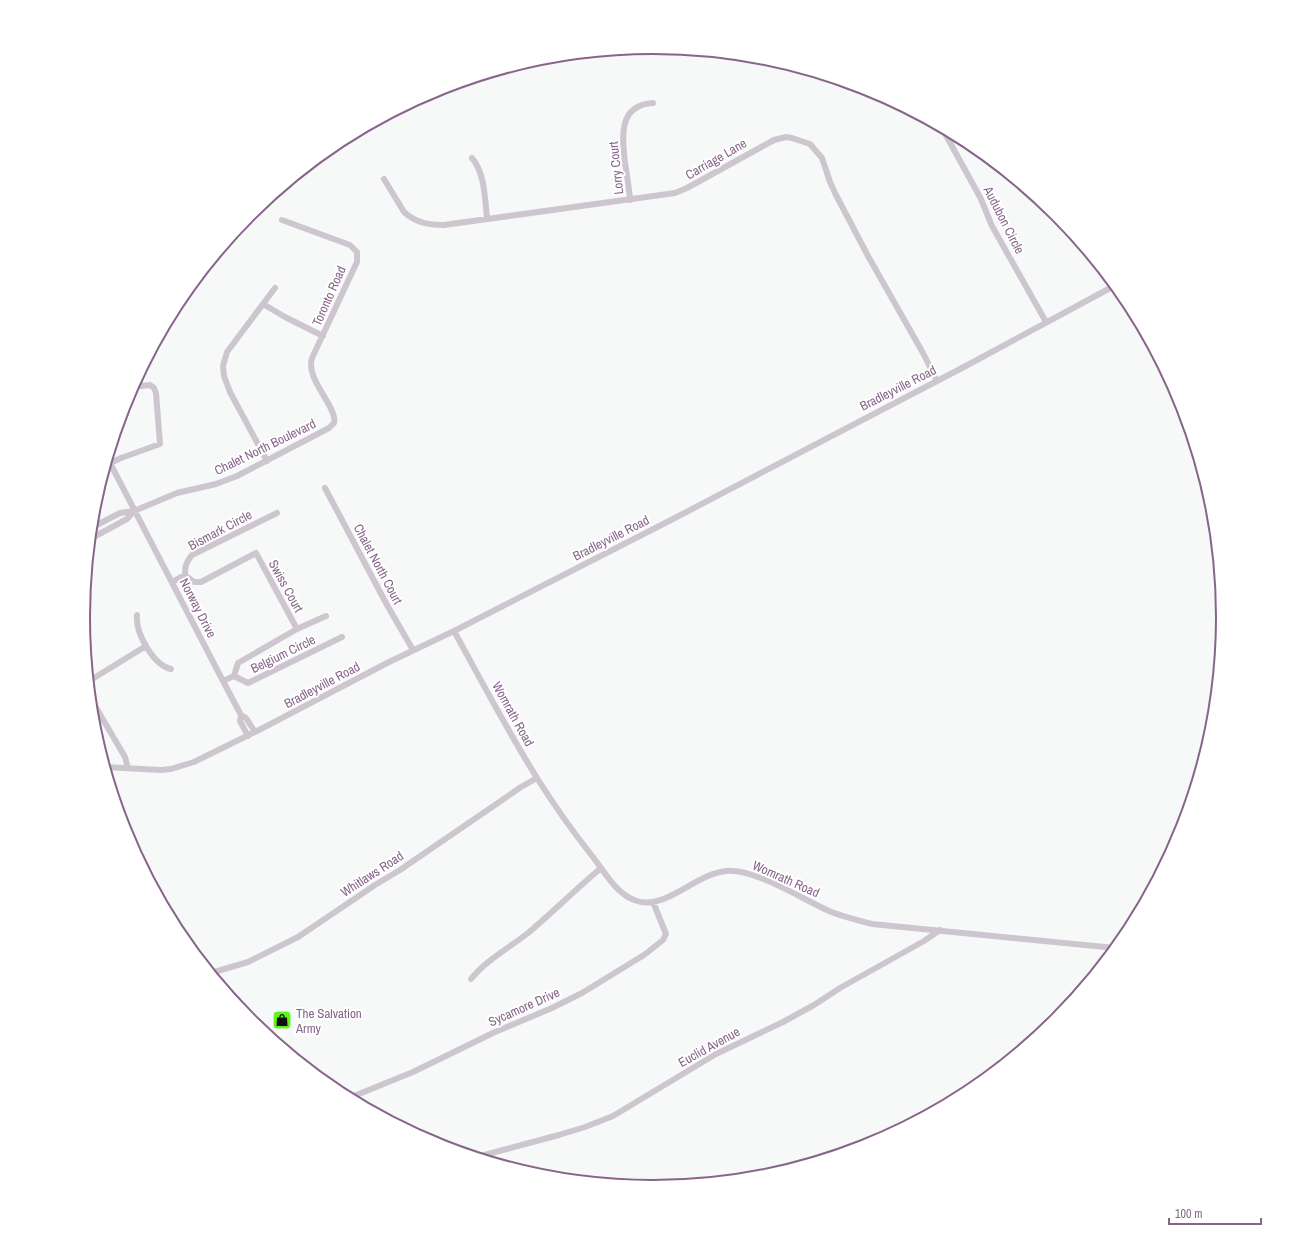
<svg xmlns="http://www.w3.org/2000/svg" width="1305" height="1234" viewBox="0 0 1305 1234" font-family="'Archivo Narrow',sans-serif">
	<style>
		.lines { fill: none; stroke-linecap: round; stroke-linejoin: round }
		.minor { stroke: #cec6cf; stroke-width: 6 }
		.labels { text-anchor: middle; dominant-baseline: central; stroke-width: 4; stroke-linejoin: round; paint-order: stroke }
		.street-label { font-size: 13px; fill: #87658b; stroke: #fff }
		.poi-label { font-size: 13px; fill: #87658b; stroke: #fff; text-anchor: start }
		.rim { fill: none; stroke: #87658b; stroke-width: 2 }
	</style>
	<rect width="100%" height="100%" fill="#f6f9f8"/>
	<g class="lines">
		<path class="minor" d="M942,128L981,199L992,226L1046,322
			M472,158C485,173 485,200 487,218
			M384,179L404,212C416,223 429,225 444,225L675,193L687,188L774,140L786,137L792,138L810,144L822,158L830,182L836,195L868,256L923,353L937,381
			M630,200C629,187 627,175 625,163C622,137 618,105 653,103
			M263,304L285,317L323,336
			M267,461L230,392L224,376L223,366L227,352L275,288
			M110,463L223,681L241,715L246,718L255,732
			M106,465L121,458L160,444L156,393L154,388L150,385L132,387
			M325,488L387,605L413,650
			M91,528L120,513L134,511L177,493L216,484L237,476L329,428L334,423C338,407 305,380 312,358L357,262V252L350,245L282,220
			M90,539L127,519L134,511
			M185,575C185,566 186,562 192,555L277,513
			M172,582L185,575L194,582H201L256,553L297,629
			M137,615C135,632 153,665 171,669
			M454,631C481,680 507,730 537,778C554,805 573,832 593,857C605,873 617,895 637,901C666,910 695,874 726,871C754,868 802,899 829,911C843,917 858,920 872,924L1115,948
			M234,676L248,683L342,637
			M89,681L146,646
			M223,681L234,676L238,663L297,629L326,616
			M91,699L125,757L128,768
			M241,715L240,721L248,736
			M105,767L161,770L171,769L194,762L255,732L389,662L454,631L671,520L962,368L1114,286
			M211,973L248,962L298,937L375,885L400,870L521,787L537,778
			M471,979C486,960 509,948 528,933C553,912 576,889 601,868
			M349,1098L413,1072L495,1032L552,1008L582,993L644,955L663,940L666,934L653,902
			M477,1157L559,1135L585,1127L613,1116L716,1054L783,1022L814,1005L840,988L924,941L940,930"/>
	</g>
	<defs>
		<symbol id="shop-square" viewBox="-11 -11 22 22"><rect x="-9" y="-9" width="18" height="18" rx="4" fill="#5df61a" stroke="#fff"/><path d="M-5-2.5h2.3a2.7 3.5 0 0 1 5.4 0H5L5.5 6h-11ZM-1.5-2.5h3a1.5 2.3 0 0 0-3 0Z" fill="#111"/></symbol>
	</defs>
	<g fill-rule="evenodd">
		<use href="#shop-square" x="271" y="1009" width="22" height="22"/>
	</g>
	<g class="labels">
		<g class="street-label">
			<text transform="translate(716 159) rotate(-30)">Carriage Lane</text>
			<text transform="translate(616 168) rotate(-96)">Lorry Court</text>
			<text transform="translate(1004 220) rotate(63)">Audubon Circle</text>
			<text transform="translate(329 296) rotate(-66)">Toronto Road</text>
			<text transform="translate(898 388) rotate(-27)">Bradleyville Road</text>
			<text transform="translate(265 447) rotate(-26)">Chalet North Boulevard</text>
			<text transform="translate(220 530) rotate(-28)">Bismark Circle</text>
			<text transform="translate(611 538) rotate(-27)">Bradleyville Road</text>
			<text transform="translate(378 564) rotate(62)">Chalet North Court</text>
			<text transform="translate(286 586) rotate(61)">Swiss Court</text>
			<text transform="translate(198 608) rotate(63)">Norway Drive</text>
			<text transform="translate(283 654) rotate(-26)">Belgium Circle</text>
			<text transform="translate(322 685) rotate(-28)">Bradleyville Road</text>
			<text transform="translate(513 714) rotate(61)">Womrath Road</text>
			<text transform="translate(372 874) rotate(-33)">Whitlaws Road</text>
			<text transform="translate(786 879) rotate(24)">Womrath Road</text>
			<text transform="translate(524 1007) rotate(-24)">Sycamore Drive</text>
			<text transform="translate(709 1047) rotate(-29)">Euclid Avenue</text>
		</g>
		<g class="poi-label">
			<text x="296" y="1013">The Salvation<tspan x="296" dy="15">Army</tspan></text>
		</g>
	</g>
	<path d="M0 0H1305V1234H0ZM90 617a563 563 0 1 1 1126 0a563 563 0 1 1-1126 0Z" fill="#fff" fill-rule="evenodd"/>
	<path class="rim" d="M90 617a563 563 0 1 1 1126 0a563 563 0 1 1-1126 0Z"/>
	<path d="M1169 1218v6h92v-6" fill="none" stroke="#87658b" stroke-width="2"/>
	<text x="1175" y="1218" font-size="12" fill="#87658b" stroke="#ffffff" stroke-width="3" paint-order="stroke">100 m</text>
</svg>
